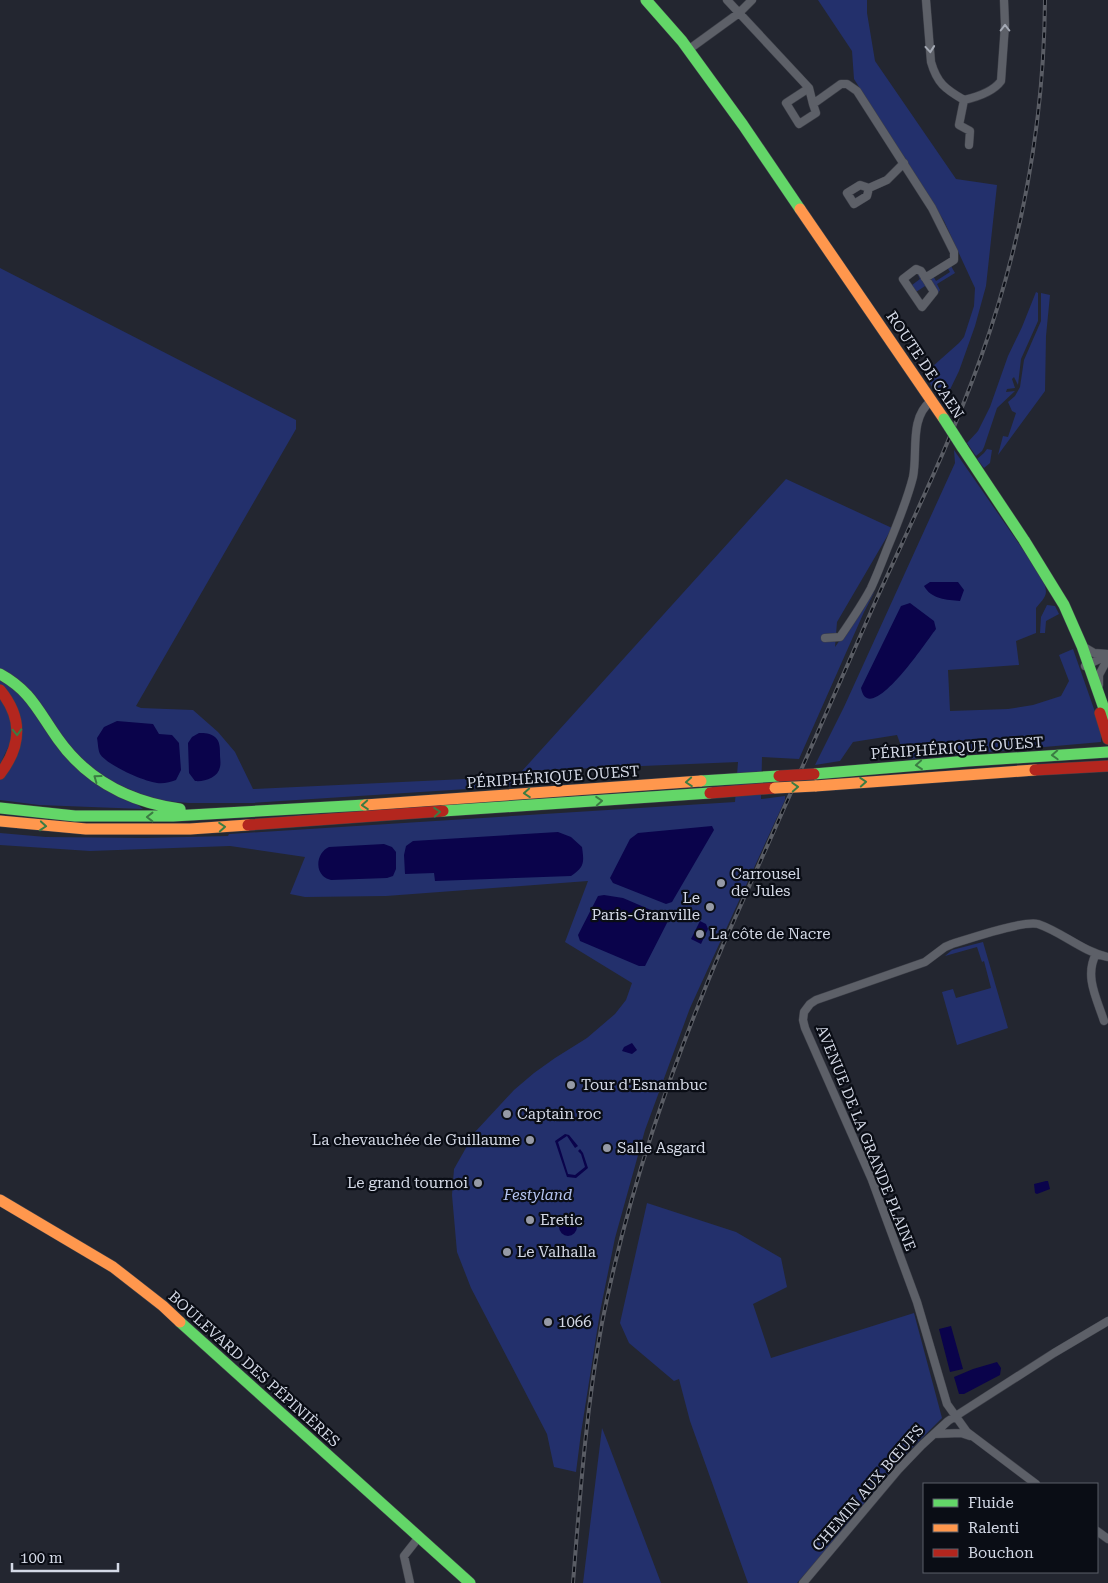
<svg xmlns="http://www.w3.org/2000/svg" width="1108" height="1583" viewBox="0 0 1108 1583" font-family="'Roboto Serif',serif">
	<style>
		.green { fill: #23306c }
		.water { fill: #0a034b }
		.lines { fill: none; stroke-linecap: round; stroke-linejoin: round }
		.street-casing { stroke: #3e4049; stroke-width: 9 }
		.fast-casing { stroke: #3e4049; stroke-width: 12 }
		.slow-casing { stroke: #3e4049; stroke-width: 12 }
		.jam-casing { stroke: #3e4049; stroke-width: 12 }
		.street { stroke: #5d6068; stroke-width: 8 }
		.fast { stroke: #63d668; stroke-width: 11 }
		.slow { stroke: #ff974d; stroke-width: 11 }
		.jam { stroke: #b3261e; stroke-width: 11 }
		.rail-casing { stroke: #5a5d65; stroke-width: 4 }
		.rail { stroke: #0a0d15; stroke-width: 2; stroke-dasharray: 5.5; stroke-linecap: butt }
		.fast-bridge-casing { stroke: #3e4049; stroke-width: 12; stroke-linecap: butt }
		.slow-bridge-casing { stroke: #3e4049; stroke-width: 12; stroke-linecap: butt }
		.jam-bridge-casing { stroke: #3e4049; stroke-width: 12; stroke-linecap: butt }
		.fast-bridge { stroke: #63d668; stroke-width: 11 }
		.slow-bridge { stroke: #ff974d; stroke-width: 11 }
		.jam-bridge { stroke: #b3261e; stroke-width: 11 }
		.oneway { stroke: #a4a9b4 }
		.oneway2 { stroke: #3b7c43 }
		.poi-dot { fill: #969aa6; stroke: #0a0d15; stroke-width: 2 }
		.labels { text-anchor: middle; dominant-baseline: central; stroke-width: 4.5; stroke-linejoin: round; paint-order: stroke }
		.street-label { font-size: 15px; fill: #d4d9e6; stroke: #0a0d15 }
		.poi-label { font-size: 15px; fill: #d4d9e6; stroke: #0a0d15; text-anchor: start }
		.park-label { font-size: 15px; font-style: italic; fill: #b6c5f1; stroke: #0a0d15 }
	</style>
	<rect width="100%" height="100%" fill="#232630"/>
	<path class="green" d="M818,0H867V13L875,61L956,179L997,185L986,286L975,326L959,371L943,404L924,374L959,343L964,337L974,306L975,288L944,221L854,79L852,51Z
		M951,266L955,273L937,284L940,290L938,293L931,280L933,276L936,281L950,272L947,267Z
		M0,268L296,420V429L136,706L141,708L193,710L218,732L235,752L253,789L507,777L522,771L786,479L892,528L837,622L835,647L875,591L864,612L799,759L762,757L761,799L785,796V800L690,1008L645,1130L615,1238L600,1312L581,1433L576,1472L554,1467L547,1434L471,1288L457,1252L452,1195L454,1169L475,1132L514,1090L534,1073L555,1058L587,1038L615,1014L626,1000L632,983L565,942L588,881L386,896L305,897L290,894L305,857L230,846L90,851L0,845V833L46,837L145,838L228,836L229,834L735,802L738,762L523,771L512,786L251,803H189L164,801L146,796L99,777L0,670Z
		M918,275H920L928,290L925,286L916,292L908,281L912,285L920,279Z
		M1036,292L1038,293V321L1021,359L1018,385L1014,377L1012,379L1015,388L1007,389L1006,392L1015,391L997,408L984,447L982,451L976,456L967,443L978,431L990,407L1008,356L1022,327Z
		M1041,293L1050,295L1046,336L1045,391L998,455L1003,436L1008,437L1016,413L1012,411L1008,402L1015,396L1020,387L1024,360L1041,321Z
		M987,449L992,450L990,463L984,468L977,459L984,453Z
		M954,450L1042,577C1048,594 1048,594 1036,608V633L1016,641L1019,665L948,670L950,711L1008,709L1033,705L1061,696L1069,681L1059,655L1073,649L1101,729V742L909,759L904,754L897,735L853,742L840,761L815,765L844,707L955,463Z
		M1047,605L1055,606L1059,614L1046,621L1045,633H1040L1041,617Z
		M0,677L11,683L55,739L143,809L39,805L0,800V778L18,751L0,686Z
		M0,698L6,707L14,735L0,764Z
		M983,942L1008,1028L957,1045L942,992L953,989L956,998L991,988L984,961L982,962L977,947L945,956L952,950Z
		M647,1203L736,1232L781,1258L787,1287L753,1304L771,1358L914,1313L942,1418L898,1462L836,1539L797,1583H748L690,1421L679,1379L674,1381L629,1343L620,1323Z
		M602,1428L608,1443L661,1583H583Z"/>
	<path class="water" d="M930,582H958L964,590L960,601C947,600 931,599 924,586Z
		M910,603L934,621L936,629C928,639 869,729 861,688L901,606Z
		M117,721L153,724L159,734L172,735L179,743L181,770L176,780C170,782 164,784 157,783C143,781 107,765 100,754C98,750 98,743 97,738L104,727Z
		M199,733C205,733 210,733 215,737C220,741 220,748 220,755C220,758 221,763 220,767C218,778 204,782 195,781L189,773L188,743L192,737Z
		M712,826L714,830L672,902L666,904L613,883L610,878L630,839L638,833Z
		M558,832L571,837L582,847C584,862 585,867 571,876L435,881L434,873L405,874L404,855L406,846L413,841Z
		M384,844L392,847L396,852V869L393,876L387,878L331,880C328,879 325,878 323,876C314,867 319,851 329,847Z
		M604,895L623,898L665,916L668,921L645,966H639L580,941L578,935L598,896Z
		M700,921L706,924L708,929L701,944L691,939Z
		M632,1043L637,1050L632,1054L622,1051L624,1047Z
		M565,1134L569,1135L578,1146L575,1148L567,1136L558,1142L568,1174L575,1175L585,1167L581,1154L578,1151L580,1149L583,1153L588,1168L576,1178L567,1177L555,1141Z
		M1046,1181H1048L1050,1189L1037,1194L1035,1193L1034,1184Z
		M559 1227a9 9 0 1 1 18 0a9 9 0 1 1-18 0Z
		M951,1326L963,1369L950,1372L939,1329Z
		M997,1362L1001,1368L1000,1375L964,1394H959L954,1377L973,1369Z"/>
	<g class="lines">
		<defs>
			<path id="street" d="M727,0L809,88L813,104L841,84H847L857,91L932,208L954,252V260L925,278
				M926,0L931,62C937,83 945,89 964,100C977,97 993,92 1001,81L1005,25L1004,0
				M688,50L739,13L752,0
				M809,88L786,103L799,124L816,113L813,104
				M964,100L959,125L970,131L969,145
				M869,188L860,185L847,193L854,204L867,196L869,188L887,180L904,163
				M916,269L921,271L934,292L922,307L903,279Z
				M825,638L840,637C851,621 862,605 871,588C877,575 882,562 887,549C897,525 907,501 913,477C918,452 909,418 931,401
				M1082,646L1094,653L1108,654
				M1085,666L1108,655
				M1099,685V675L1108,658
				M1096,954C1084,976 1097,999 1104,1021
				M934,1434L961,1433L970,1436
				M1036,1484L967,1432L947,1404L917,1302L872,1180L805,1028L803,1020L804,1012L810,1004L816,1000L925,962L945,947L952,944C968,939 1024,920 1038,924C1062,932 1083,952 1108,957
				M1097,1531L1108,1539
				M410,1583L404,1556L419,1537
				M803,1583L898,1470L922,1445L948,1421L1054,1353L1108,1321"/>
			<path id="fast" d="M646,0L682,41L743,125L800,209
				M962,447L1024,540L1064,605L1082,646L1108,720
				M0,674C31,691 38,711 58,739C87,780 130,802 180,809
				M814,774L968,761L1108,752
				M701,781L779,776
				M0,808L75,816H173L365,805
				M443,811L710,793
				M180,1322L470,1583"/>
			<path id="slow" d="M800,209L944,419
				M815,786L1035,770
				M365,805L701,781
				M0,821L86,829H190L248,825
				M0,1200L113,1267L163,1306L180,1322"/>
			<path id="jam" d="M0,690C23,718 22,745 0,774
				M1100,713L1108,739
				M1035,770L1108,766
				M710,793L775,788
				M248,825L443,811"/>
		</defs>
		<use href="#street" class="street-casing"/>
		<use href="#fast" class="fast-casing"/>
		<use href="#slow" class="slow-casing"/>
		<use href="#jam" class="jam-casing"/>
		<use href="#street" class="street"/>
		<use href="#fast" class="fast"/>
		<use href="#slow" class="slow"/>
		<use href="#jam" class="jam"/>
		<defs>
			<path id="rail" d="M573,1583C580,1496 586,1409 602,1323C628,1191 671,1068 723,945C775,829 826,714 877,598C913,519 952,439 981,357C1022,242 1044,122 1045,0"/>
		</defs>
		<use href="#rail" class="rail-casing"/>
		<use href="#rail" class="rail"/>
		<defs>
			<path id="fast-bridge" d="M944,419L962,447"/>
			<path id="slow-bridge" d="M775,788L815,786"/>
			<path id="jam-bridge" d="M779,776L814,774"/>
		</defs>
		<use href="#fast-bridge" class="fast-bridge-casing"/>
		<use href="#slow-bridge" class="slow-bridge-casing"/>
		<use href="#jam-bridge" class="jam-bridge-casing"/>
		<use href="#fast-bridge" class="fast-bridge"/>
		<use href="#slow-bridge" class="slow-bridge"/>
		<use href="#jam-bridge" class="jam-bridge"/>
	</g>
	<defs><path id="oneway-chevron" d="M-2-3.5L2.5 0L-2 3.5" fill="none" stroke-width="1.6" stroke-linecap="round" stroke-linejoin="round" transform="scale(1.25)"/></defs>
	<g class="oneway">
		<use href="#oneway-chevron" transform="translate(1005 28) rotate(-90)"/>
		<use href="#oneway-chevron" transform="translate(930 49) rotate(85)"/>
	</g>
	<g class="oneway2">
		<use href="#oneway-chevron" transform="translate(17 732) rotate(88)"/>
		<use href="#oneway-chevron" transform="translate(1055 755) rotate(177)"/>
		<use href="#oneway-chevron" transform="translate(919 765) rotate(175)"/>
		<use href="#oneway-chevron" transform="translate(97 778) rotate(-144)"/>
		<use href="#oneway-chevron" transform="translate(689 782) rotate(176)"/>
		<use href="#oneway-chevron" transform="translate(863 782) rotate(-4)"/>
		<use href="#oneway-chevron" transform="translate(795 787) rotate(-3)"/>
		<use href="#oneway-chevron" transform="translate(527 793) rotate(176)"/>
		<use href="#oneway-chevron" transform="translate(599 801) rotate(-4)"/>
		<use href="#oneway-chevron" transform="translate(365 805) rotate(176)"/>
		<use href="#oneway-chevron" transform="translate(437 812) rotate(-4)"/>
		<use href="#oneway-chevron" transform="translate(150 817) rotate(180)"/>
		<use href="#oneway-chevron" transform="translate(43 826) rotate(5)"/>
		<use href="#oneway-chevron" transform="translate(222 827) rotate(-4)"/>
	</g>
	<g class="poi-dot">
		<circle cx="721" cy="883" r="5"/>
		<circle cx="710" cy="907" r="5"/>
		<circle cx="700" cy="934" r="5"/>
		<circle cx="571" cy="1085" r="5"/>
		<circle cx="507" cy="1114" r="5"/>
		<circle cx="530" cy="1140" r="5"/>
		<circle cx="607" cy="1148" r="5"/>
		<circle cx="478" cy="1183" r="5"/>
		<circle cx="530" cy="1220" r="5"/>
		<circle cx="507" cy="1252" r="5"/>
		<circle cx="548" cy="1322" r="5"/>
	</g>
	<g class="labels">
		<g class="street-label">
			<text transform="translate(925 365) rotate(56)">ROUTE DE CAEN</text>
			<text transform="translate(957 748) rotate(-4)">PÉRIPHÉRIQUE OUEST</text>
			<text transform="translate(553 777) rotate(-4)">PÉRIPHÉRIQUE OUEST</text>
			<text transform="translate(866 1138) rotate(68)">AVENUE DE LA GRANDE PLAINE</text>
			<text transform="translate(254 1369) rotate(42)">BOULEVARD DES PÉPINIÈRES</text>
			<text transform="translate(868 1488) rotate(-49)">CHEMIN AUX BŒUFS</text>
		</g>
		<g class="poi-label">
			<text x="731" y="874">Carrousel<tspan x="731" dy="17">de Jules</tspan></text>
			<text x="700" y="898" text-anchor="end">Le<tspan x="700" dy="17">Paris-Granville</tspan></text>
			<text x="710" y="934">La côte de Nacre</text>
			<text x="581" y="1085">Tour d'Esnambuc</text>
			<text x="517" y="1114">Captain roc</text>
			<text x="520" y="1140" text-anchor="end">La chevauchée de Guillaume</text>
			<text x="617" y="1148">Salle Asgard</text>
			<text x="468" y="1183" text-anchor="end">Le grand tournoi</text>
			<text x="540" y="1220">Eretic</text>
			<text x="517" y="1252">Le Valhalla</text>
			<text x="558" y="1322">1066</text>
		</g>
		<g class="park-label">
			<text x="538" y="1195">Festyland</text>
		</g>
	</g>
	<rect x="923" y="1483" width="175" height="90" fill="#0a0d15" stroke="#5b5f69"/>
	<rect x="933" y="1499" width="25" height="8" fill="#63d668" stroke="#5b5f69"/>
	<text x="968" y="1508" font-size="15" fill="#d4d9e6">Fluide</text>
	<rect x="933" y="1524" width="25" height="8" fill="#ff974d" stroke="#5b5f69"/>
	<text x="968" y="1533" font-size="15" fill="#d4d9e6">Ralenti</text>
	<rect x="933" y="1549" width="25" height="8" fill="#b3261e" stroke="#5b5f69"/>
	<text x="968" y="1558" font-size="15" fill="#d4d9e6">Bouchon</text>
	<path d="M12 1563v8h106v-8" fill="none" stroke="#d4d9e6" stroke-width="2.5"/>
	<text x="20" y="1563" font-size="15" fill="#d4d9e6" stroke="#0a0d15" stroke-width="4" paint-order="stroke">100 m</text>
</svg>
